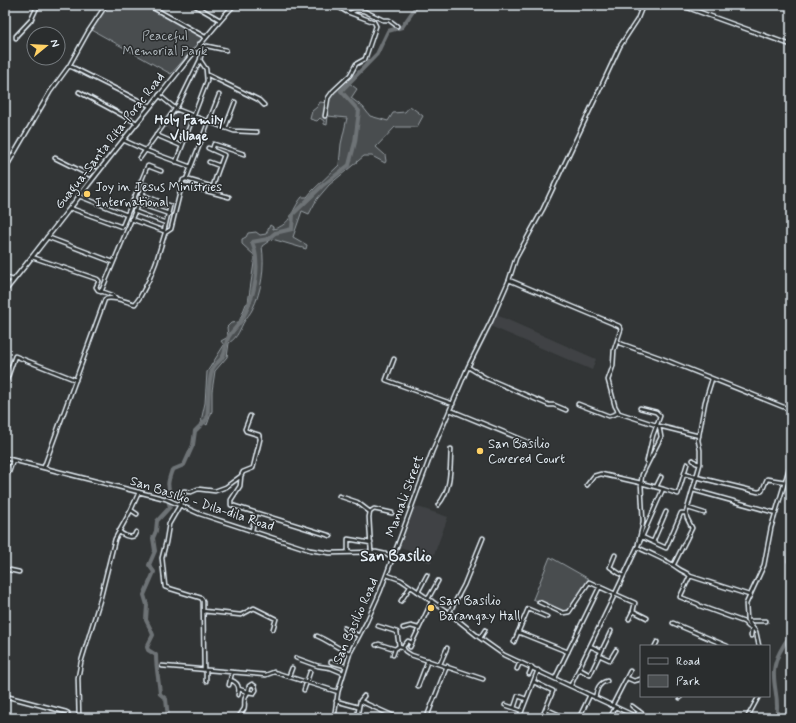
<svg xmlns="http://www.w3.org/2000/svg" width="796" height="723" viewBox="0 0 796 723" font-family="Mynerve,sans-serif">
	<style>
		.built { fill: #3f4244 }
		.green { fill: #494d4f; stroke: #989fa4 }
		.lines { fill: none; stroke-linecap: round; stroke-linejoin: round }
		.river { stroke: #6e7376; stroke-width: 4 }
		.minor-casing { stroke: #e8f1f8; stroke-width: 5.5 }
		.major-casing { stroke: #e8f1f8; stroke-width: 6 }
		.minor { stroke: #2a2d2e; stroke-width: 2.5 }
		.major { stroke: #2a2d2e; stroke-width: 3 }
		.poi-dot { fill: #ffd166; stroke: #2a2d2e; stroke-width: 1.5 }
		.labels { text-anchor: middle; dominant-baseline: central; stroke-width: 3; stroke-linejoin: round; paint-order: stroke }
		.park-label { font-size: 13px; fill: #b0b8bd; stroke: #2a2d2e }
		.street-label { font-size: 13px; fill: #e8f1f8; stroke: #2a2d2e }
		.poi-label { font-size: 13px; fill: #e8f1f8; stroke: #2a2d2e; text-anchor: start }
		.neighbourhood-label { font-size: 14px; font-weight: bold; fill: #e8f1f8; stroke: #2a2d2e }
		.quarter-label { font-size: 15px; font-weight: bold; fill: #e8f1f8; stroke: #2a2d2e }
	</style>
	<rect width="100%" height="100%" fill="#323536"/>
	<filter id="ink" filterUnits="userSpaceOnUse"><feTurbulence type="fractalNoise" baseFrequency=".025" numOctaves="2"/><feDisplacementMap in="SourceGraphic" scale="8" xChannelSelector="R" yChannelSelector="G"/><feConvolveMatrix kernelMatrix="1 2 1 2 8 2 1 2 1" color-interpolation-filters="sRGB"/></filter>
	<g filter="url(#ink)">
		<path class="built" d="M177,111L192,117L184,138L171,132L165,127Z
			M496,313L499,314V316L596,359L592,370L490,326Z
			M415,506L448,517L431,563L420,559L422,555L400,547Z"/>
		<path class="green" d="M107,5H146L204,37L171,74L92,30Z
			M344,79L357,89L351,98L363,107L370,116L388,121L393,113L405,112L410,106L423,116L417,127H395L376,147L385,155L386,161L385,163L372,156H364L329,185L317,199L309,214L302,211L293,237L307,245L306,249L272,239L262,246C265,266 262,291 252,310C250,314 247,317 245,320C239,330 239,336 229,343L227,357L215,371L212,391V411L207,425L201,421L205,403L207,372L224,345L221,341L228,337L227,327L231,323L239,322L246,304L248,303L255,256L242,244V239L246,237L248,233L256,232L260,235L266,234L270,225L273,227V229C292,225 291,210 302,197H307L312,191L339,165L341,144L347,118L328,116L327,125L324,124V121L320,118L317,121L310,119L312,111L317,107L320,102L327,103L332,89Z
			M550,557L589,579L571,610L565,613L533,599Z"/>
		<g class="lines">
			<path class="river" d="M791,547L790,549L788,561L791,563
				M168,718L166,699L160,694C159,681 156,669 156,655L148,650L147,647L153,635L151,630L146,620L147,605L144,595L154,572L149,565L155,551L153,538L156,531L157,521L170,507L168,500L171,494C166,485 169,479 172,470L184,465L193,445L195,431L207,419C209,404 207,382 213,368C215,363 221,361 223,356C226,351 225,344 228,338C231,332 237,327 241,321C254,299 262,266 252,242L268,239L275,233L292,229L293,214L322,186L349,165L355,142L359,111L341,91L377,54L388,31L402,27L416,7L419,5
				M776,718C780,699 773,689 774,671C775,659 783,644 791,635"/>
			<defs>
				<path id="minor" d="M148,5L205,37
					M194,5L220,20
					M335,5L347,12L350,13L356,10L364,11L383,20H389L397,26
					M680,5L791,45
					M356,10L358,5
					M16,38V36L31,20L38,5
					M202,48L207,46L226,50
					M69,66L74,68L150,106
					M208,75L259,100L264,105
					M79,92L137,123
					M159,95L176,109L209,122L234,131L257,132
					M325,116L328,98L333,91L350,75L356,64L365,59L376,26L374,22L350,13
					M225,128L235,102
					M156,135L182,146
					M123,140L145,150L191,167
					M212,150L214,144L244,154
					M55,158L89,175L95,170
					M140,158L178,105L200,60L202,50L199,44
					M176,162L207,81L206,69L200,60
					M209,162L220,166
					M5,169L50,92L69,66L88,32L106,5
					M186,179L213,187C216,175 220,166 224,155L208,148
					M181,184L229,197
					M79,196L127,215
					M137,203L169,214
					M70,208L122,227L147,167L148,166L161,171
					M134,211L166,223
					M131,219L164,231L170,206L141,194
					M47,237L113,262
					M32,257L97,279L99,281L96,287L98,290L112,295L116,298
					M5,277L13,280
					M509,280L619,326L621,329L617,341L622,344L661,358L791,410
					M101,292L146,185
					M617,341L614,350L613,366L608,380L615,406L619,413L659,426L699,436
					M394,359L386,380L453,404
					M468,367L486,378L549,405H554L566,410
					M5,385L15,356L76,380
					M578,404L609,416L618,413
					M640,408L656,412L660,416L653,435L647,461
					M450,410L528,442
					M250,416L245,429L246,431L259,435L260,439L254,464L253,468L243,472L241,476L240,486L231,500V505L331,536
					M659,426L661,437L642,475L641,483L663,489
					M5,458L166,499L200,514L310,550L330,553L376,552L394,556
					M693,460L696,463L700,464
					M44,467L105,299C114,296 126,302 135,304L140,297L149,280L156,262L165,233L171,229L183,180L186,179L187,177L219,95
					M9,472L13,460
					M684,474L687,464
					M587,485L594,476L601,474L641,483L643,521L642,528L638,544
					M656,487L661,477
					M693,490L776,513
					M339,496L357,502L370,512L369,517L371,552
					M438,505C452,489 450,468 451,449
					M688,508L704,513
					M131,510L137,514
					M370,512L374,509L392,513
					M252,530L256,513
					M119,531C122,535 129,538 134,536L136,532
					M642,537L666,548L681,513H686
					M653,542L666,512
					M637,547C651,554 667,560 679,569C683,572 687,572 690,576L749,595
					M348,552V539L371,543
					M615,555L610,567L623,576
					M674,564L692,528L687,518L686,513L700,464V450L698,440L705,402L712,379
					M5,569L19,572
					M387,575L401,580L449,613L480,638L504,655L639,718
					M690,576L680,597L698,604L700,606L744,622L749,627H752L751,636
					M418,592L427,575
					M428,599L438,581
					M401,601L410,587
					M539,602L563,613L569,612L589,582L615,594L571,685
					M203,611L241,615L254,608L276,619L273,629
					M449,613L464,585L483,538
					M647,618L633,611L635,603L615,594L642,537L663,489L678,494L684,474L758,492L762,491L767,479L786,482
					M629,619L633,611
					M749,621H766
					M673,623L727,646
					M378,626L397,632L399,646
					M344,628L359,636
					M403,628L411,626L418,628
					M518,632L568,652
					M317,636C329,641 338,649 350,653
					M480,638L485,630
					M514,642L528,609L547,617
					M376,645L379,644L395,649L399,646L403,647L408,641L412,643
					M590,646L601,651
					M655,646L657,642
					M759,646L756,632L747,620L746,604L764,565L771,528L791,462
					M403,647L405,651L411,655L483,679
					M410,647L432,601
					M393,655L395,649
					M599,655L610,660L616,650
					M296,658L318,666L331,668L343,673
					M331,662L345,666
					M440,664L447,648
					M162,666L266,675L274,672L338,692
					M517,669L520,662
					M579,669L590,675L611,631
					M204,670L203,601L201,598L165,587L162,558L166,542L169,524L180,505L184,491L191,492L198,489L215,491L226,487L241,476
					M529,674L532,667
					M289,676L292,668
					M555,678L600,586
					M627,678L634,681L641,679
					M230,680C238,682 240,687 238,695
					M206,681V670
					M534,682L553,691L543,715
					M229,685L232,672
					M418,686L428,660
					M304,690L310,672
					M5,696L66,712L68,713V718
					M595,698C597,690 598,683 607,681
					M680,698V696
					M336,701L358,707
					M360,701L398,718
					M505,705L514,708
					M612,706L630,671
					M632,706L644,715
					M546,709L566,718
					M522,711L514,708L518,696L526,699
					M428,714L447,666
					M321,716L333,718
					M79,718L78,678L81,662L100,600L115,539L131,510L139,492
					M238,718C240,715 242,712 244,709C246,703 242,700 248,692L254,693L256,690L255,686L252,684L249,686L248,692L239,689
					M334,718L338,692L350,653L367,621L380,592L432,452L468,367L491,321L509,280L516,258L543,209L607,74L620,46L637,20L643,5
					M357,718L360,701L364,696
					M519,718L538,670
					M579,718L590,695
					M610,718L615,708
					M635,718L639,711
					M747,718L759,696"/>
				<path id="major" d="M5,291C57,226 106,160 159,96C184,65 207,34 234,5"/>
			</defs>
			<use href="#minor" class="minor-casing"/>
			<use href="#major" class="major-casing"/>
			<use href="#minor" class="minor"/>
			<use href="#major" class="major"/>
		</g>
	</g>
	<g class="poi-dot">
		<circle cx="87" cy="194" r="4"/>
		<circle cx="480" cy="451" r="4"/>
		<circle cx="431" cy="608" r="4"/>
	</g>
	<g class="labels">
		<g class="park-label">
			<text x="165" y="36">Peaceful<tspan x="165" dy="15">Memorial Park</tspan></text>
		</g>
		<g class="street-label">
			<text transform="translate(110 141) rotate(-52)">Guagua-Santa Rita-Porac Road</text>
			<text transform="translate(405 496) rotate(-70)">Manuali Street</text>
			<text transform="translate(202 504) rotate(18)">San Basilio - Dila-dila Road</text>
			<text transform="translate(356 621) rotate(-66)">San Basilio Road</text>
		</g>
		<g class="poi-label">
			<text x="95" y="187">Joy in Jesus Ministries<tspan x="95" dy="15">International</tspan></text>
			<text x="488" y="444">San Basilio<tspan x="488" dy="15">Covered Court</tspan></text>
			<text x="439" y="601">San Basilio<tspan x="439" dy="15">Barangay Hall</tspan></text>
		</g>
		<g class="neighbourhood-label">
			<text x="189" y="120">Holy Family<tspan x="189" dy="16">Village</tspan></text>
		</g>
		<g class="quarter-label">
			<text x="396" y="557">San Basilio</text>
		</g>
	</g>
	<rect width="796" height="723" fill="none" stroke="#2a2d2e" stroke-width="20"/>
	<rect x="10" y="10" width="776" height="703" fill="none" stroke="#e8f1f8" stroke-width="1.5" filter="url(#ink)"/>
	<rect x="640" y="645" width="130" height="52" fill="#2a2d2e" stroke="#767b7f"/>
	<rect x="648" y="658" width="20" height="6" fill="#2a2d2e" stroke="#767b7f"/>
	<text x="676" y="665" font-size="12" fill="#e8f1f8">Road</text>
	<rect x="648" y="675" width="20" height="12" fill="#494d4f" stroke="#767b7f"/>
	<text x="676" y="685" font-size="12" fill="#e8f1f8">Park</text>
	<g transform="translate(46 46) rotate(72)"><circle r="19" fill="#2a2d2e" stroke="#767b7f"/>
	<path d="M0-3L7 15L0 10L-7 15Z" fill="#ffd166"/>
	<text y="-6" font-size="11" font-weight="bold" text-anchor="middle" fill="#e8f1f8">N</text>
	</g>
</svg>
